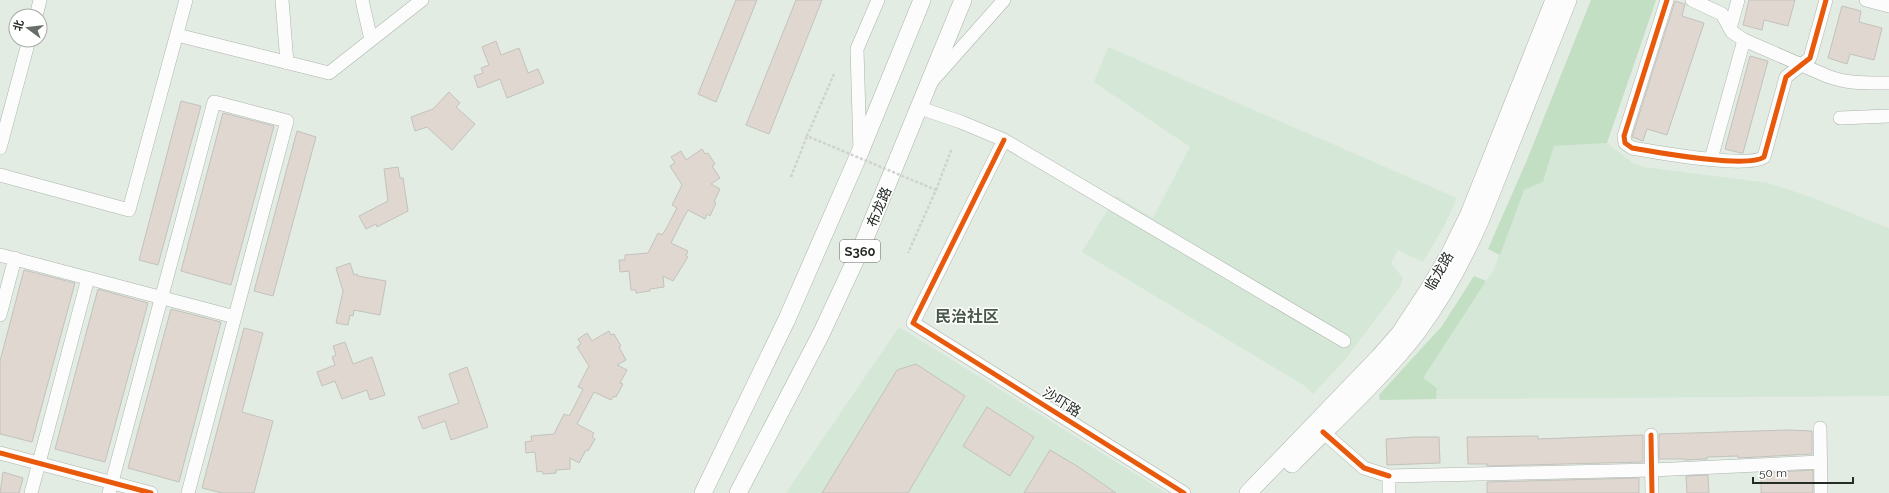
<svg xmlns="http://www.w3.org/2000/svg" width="1889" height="493" viewBox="0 0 1889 493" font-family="Raleway,'Noto Sans SC',sans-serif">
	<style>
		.built { fill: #d5e7d6 }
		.green { fill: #c2dec3 }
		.building { fill: #dfd7d0; stroke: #c3c2bd }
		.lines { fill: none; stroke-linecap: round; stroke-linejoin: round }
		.minor-casing { stroke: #acb4ad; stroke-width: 14 }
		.major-casing { stroke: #acb4ad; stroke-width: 18 }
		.path { stroke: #cfd2cf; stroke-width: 2.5; stroke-dasharray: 3 2; stroke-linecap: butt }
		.minor { stroke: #fbfcfb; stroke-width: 13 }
		.major { stroke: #fbfcfb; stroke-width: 17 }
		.path-bridge { stroke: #cfd2cf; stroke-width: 2.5; stroke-dasharray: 3 2; stroke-linecap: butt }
		.cycleway-casing { stroke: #fff; stroke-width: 8 }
		.cycleway { stroke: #e8590c; stroke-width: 5 }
		.labels { text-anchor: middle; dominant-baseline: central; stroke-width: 3; stroke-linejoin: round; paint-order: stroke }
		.shield { fill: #fff; stroke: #666b67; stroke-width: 1 }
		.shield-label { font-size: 13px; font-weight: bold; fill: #252c26 }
		.street-label { font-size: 14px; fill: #252c26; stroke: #fff }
		.quarter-label { font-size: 16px; font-weight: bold; fill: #4a594b; stroke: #fff }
	</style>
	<rect width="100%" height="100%" fill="#e2ece2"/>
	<path class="built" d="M1108,47L1457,198L1444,226L1423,262L1398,250L1391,263L1403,278L1400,287L1344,361L1313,394L1305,386L1082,252L1116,196L1153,218L1190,147L1094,82Z
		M1607,143L1633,163L1643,167L1768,183L1808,196L1889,228V396L1436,399L1437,388L1422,378L1494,269L1524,190L1543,182L1554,146Z
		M899,327L1166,493H786Z"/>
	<path class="green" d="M1591,0H1656L1607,143L1554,146L1543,182L1524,190L1500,255L1488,249L1527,160Z
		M1474,276L1486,281L1423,378L1437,388L1436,399L1380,400L1379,395L1442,326Z"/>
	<path class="building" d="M736,0H757L716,102L698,94Z
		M796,0H822L769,134L746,125Z
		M1749,0H1795L1788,26L1764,20L1762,30L1743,25Z
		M1675,1L1685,4L1682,16L1704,23L1667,135L1647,129L1643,141L1632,137Z
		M1842,6L1861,11L1859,22L1882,28L1874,60L1850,54L1847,64L1828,58Z
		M496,41L501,55L519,48L528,73L538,69L544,83L507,98L500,79L478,88L474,76L483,73L481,68L489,65L482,47Z
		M1750,56L1768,61L1743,153H1741L1725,149Z
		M449,92L460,103L456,107L475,124L452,150L427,127L415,131L411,117L433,109Z
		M181,101L201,106L158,265L139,260Z
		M223,113L274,126L231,285L181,271Z
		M297,131L316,137L273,296L254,291Z
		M702,149L705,154L708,153L715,164L712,166L720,178L711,184L720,189L714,202L716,203L710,216L707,214L705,219L688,210L683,219L671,243L688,251L686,256L688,257L673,281L663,276L664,287L650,289V291L636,293V290H631L629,271L620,272L619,260H625V255L648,253L658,233L662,235L666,229L677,208L672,205L682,185L670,166L675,163L671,157L681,151L686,160Z
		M398,167L400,178H403L408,211L377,227L376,224L366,229L359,216L388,201L384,169Z
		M350,263L354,275L357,274L358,276L386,281L380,315L354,310L353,316L350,315L348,325L336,323L343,291L336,268Z
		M24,270L75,283L32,442L0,434V361Z
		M98,289L148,303L105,462L55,449Z
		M171,309L221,322L179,482L128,468Z
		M244,328L263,333L242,412L273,421L254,493H222L202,488Z
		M609,331L611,335L614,334L621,346L619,347L626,360L617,365L627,370L620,383L623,384L616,397L614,396L611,400L594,392L577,424L594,433L592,437L595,439L588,451L586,450L579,463L570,458V469L556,470V473L543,474L542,471L537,472L535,452L526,453L525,442L532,441L531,436L554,434L564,414L569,416L572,411L583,389L578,387L589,366L577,347L581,344L578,339L587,333L592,341Z
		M345,342L353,364L372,357L385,395L370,400L367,390L342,399L335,381L322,386L317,372L335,365L332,357L336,355L333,346Z
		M916,364L965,396L908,493H822L897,370Z
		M467,367L488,427L451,440L445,421L423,429L418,417L459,403L449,374Z
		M987,407L1034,437L1010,476L963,446Z
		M1788,430L1812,431V454L1738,458V456L1707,457V459L1685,460V459H1659V434Z
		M1641,435H1643V462L1487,466V464H1468L1467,437L1538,436V439Z
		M1414,437H1439L1440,463L1387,465L1386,439Z
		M1050,450L1077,466L1116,493H1024Z
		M1813,470V493H1761V473Z
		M3,472L23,478L19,493H0Z
		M1708,475L1709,493H1687L1686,476Z
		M1639,478V493H1487V482Z"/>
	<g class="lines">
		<defs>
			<path id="minor" d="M282,0L287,63
				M362,0L371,40
				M1667,0L1624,136L1625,143L1632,148C1656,152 1747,169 1764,157L1786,77L1810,58L1826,0
				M1692,0L1722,14L1732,32L1744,40L1827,76C1848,84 1867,83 1889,83
				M1866,0L1889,6
				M36,16L40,0
				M1730,29L1738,0
				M177,35L329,73L422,0
				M933,80L1004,0
				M920,108L961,122L1004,140L1344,341
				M1840,118L1889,116
				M1004,140L913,323L1184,493
				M0,148L29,40
				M860,150L857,49L878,0
				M1711,159L1744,40
				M0,175L129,210L186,0
				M0,255L235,317
				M0,315L15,258
				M1820,428L1821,493
				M1323,432L1364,468L1389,476L1652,470L1820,462
				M1651,435L1652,493
				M0,453L151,493
				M1389,476V493
				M31,493L88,278
				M109,493L214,102L287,121L188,493"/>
			<path id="major" d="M1292,464C1333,422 1383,377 1418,331C1444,296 1464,258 1481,219L1568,0
				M703,493L787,319L860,152L922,0
				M738,493L821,334L862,246L963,0
				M1248,493L1379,357L1400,333L1427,292L1449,255L1469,214L1554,0"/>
		</defs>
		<use href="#minor" class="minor-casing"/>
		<use href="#major" class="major-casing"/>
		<path class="path" d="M791,177L807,136
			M936,190L952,148"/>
		<use href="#minor" class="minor"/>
		<use href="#major" class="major"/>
		<path class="path-bridge" d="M834,74L807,136L936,190L908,253"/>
		<defs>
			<path id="cycleway" d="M1667,0L1624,136L1625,143L1632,148C1656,152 1747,169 1764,157L1786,77L1810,58L1826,0
				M1004,140L913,323L1184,493
				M1323,432L1364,468L1389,476
				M1651,435L1652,493
				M0,453L151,493"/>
		</defs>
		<use href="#cycleway" class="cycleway-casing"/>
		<use href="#cycleway" class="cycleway"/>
	</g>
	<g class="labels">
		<rect class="shield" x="840" y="240" width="40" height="22" rx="3"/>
		<g class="shield-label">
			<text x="860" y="251">S360</text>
		</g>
		<g class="street-label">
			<text transform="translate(879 207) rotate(-67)">布龙路</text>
			<text transform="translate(1439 271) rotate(-60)">临龙路</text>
			<text transform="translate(1062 402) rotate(32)">沙吓路</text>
		</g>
		<g class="quarter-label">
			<text x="967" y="316">民治社区</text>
		</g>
	</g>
	<g transform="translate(28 28) rotate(285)"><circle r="19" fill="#ffffff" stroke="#a8aba8"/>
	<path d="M0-3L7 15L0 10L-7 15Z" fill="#676f68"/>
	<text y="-6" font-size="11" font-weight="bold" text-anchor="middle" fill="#252c26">北</text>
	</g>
	<path d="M1753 477v6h100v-6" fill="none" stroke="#252c26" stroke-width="2"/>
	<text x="1759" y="477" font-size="12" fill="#252c26" stroke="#ffffff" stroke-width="3" paint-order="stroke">50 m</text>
</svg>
